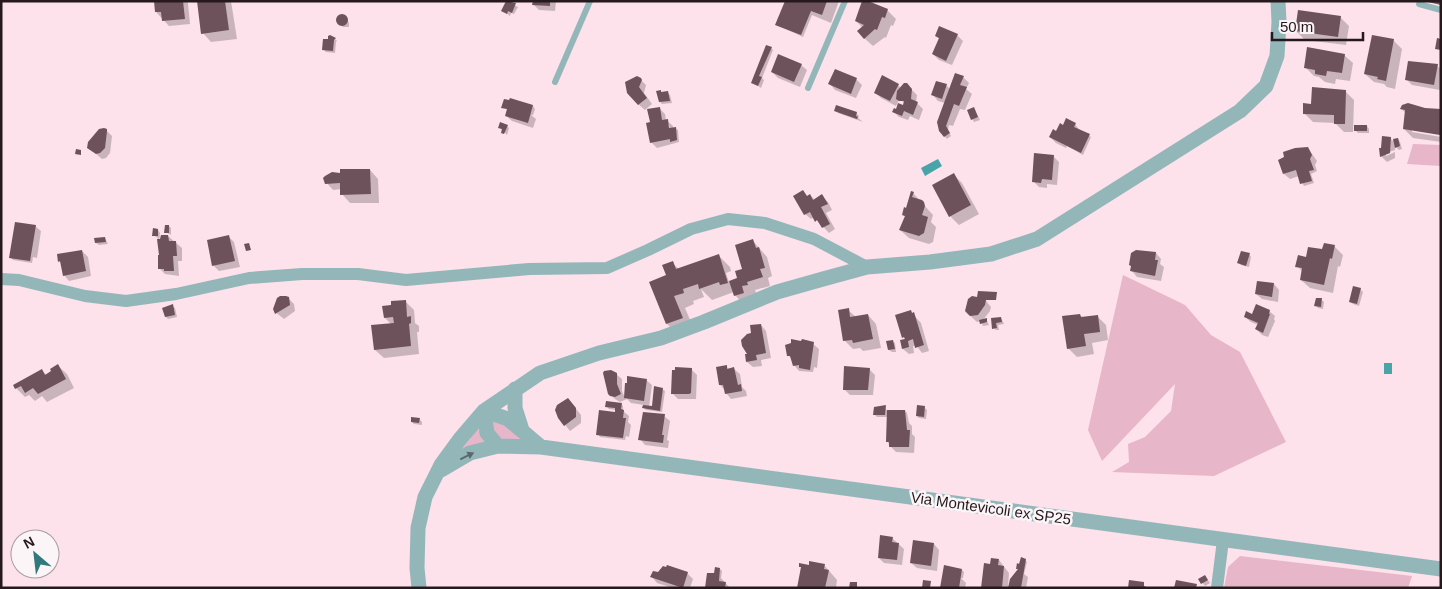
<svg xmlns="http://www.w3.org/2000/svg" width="1442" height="589" viewBox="0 0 1442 589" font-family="Helvetica,sans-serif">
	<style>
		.green { fill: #e7b6c8 }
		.water { fill: #47a4a8 }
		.shadow { fill: #0003; fill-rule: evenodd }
		.building { fill: #6d515b }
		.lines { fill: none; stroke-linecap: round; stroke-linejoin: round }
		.service { stroke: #93b7b9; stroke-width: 6 }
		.minor { stroke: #93b7b9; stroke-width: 12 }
		.tertiary { stroke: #93b7b9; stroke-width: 15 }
		.oneway { fill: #5c686b }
		.labels { text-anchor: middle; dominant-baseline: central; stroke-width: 5; stroke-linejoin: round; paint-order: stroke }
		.street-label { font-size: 15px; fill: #25191d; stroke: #fcf5f7 }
	</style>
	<rect width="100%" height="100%" fill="#fde1eb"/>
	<path class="green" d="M1413,144L1441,145V166L1407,164Z
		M1123,275L1185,305L1211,335L1240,352L1286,442L1214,476L1112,472L1129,462L1128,444L1145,437L1171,411L1175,384L1102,461L1088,430Z
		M494,420L509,428L524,443L503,441L488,423Z
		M478,429L488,443L461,450Z
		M1240,556L1412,576L1408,588H1224L1228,567Z"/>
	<path class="water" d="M938,159L942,166L925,176L921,168Z
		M1384,363H1392V374H1384Z"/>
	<path class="shadow" d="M155,1H186L188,3L190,24L169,26L156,12Z
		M198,1H231L237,39L211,42L203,33Z
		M507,1L518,7L514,14L511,13L510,16L503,11Z
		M534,1H556L555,11L539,10L533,4Z
		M786,1H839L831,23L812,15L803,37L777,25Z
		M887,10L896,19L893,26L891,25L886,38L885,37L873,46L864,38L863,28L856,21Z
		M340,15H344L346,17L349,23V27H343L340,24L338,19Z
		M1340,17L1349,26L1346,45L1305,40L1296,31Z
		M957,35L963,41L952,65L939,60L933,54L940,39L936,36Z
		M335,39L337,41L336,42L335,53L326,52L323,49Z
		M1393,40L1402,49L1395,89L1387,87L1384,84L1374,82L1365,74Z
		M771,48L773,50L762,78L764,80L761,88L752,82Z
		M1344,55L1353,63L1350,81L1336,79L1335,84L1325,82L1319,77L1314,76L1305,67Z
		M801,65L807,70L800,87L778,78L772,72Z
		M1437,66L1441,69L1440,90L1412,85L1406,79Z
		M963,77L969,83L966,89L972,94L965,110L960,109L953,126L949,125L948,130L951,136L947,139L940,131L945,103L938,101L933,95L946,85L950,89Z
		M640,79L646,85L644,93L652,104L645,110L638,104L629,92Z
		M856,79L862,85L856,98L835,90L830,84Z
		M906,84L917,95L916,102L923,109L919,120L910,116L908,120L899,117L894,112L908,108L900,98L896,106L881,98L875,92L898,85L901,88Z
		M1345,91L1354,100L1353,132H1344L1335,123L1313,122L1304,113L1314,105Z
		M667,92L670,95L672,103L662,104L660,102Z
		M508,101L533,106L535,109L533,115H531L536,119L533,128L512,121L506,116L508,110L503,107Z
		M659,108L665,114L666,120L673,126V128H675L678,130L679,142L657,148L651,142V123ZM667,122L669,125L671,137Z
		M974,108L980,120L974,122L968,111Z
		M1401,109L1441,110V134L1412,130V132L1441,137V142L1413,138L1404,129L1406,113Z
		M836,110L856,113L859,116L858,118L863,122L838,113Z
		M1075,124L1080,131L1091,137L1083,155L1067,146L1066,148L1056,143L1050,137L1063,126Z
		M507,126L509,128L507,135L499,127Z
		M1367,126L1369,129V133H1358L1355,130Z
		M106,130L112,136L110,153L106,158L102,159L88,147Z
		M1390,138L1393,141L1398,139L1400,142L1402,149L1399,150L1395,146V150L1386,153V156L1395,152V158L1387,162L1381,156Z
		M1308,148L1317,161L1315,165L1317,171L1311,174L1314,183L1304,186L1299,176L1290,179L1284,174Z
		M1053,156L1059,162L1057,185L1047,184V188L1039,187L1033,181Z
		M370,170L378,179L379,203H350L342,194V189L333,190L325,181L341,174Z
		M953,174L962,183L979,214L959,225L950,216L934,185Z
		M913,193L933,215L931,222L936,227L933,242L929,244L909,238L900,230L906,217L903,215L907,209Z
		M810,195L815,200L822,196L828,202L832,210L826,213L835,229L829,233L814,217L811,219L805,214Z
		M35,226L41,231L37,258L33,257L32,263L13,260L11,258Z
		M169,226L171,228V235L166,232Z
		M158,230L160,233L159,242L168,236L182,248V261H178L179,276L165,274L159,268L161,256L158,238L153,235Z
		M229,237L234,242L240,267L219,271L214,266Z
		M105,238L108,244L99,245L96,243Z
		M753,241L767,257L772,276L768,278L770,286L755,290L756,293L750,295L752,302L743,304L735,295L734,292L712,300L701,289L704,297L693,301L694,304L685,308L694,329L679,335L667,324L651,283L668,276L672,263L679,269L719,256L730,267L731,271L726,273L729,282L738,279L744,270Z
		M1334,246L1343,255L1340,267L1338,266L1333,293L1310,288L1301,280L1303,272L1297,266L1307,259Z
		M82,251L88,257L91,276L69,281L64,275L62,264L59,261Z
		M1136,252L1156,253L1161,259L1160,264L1164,267L1161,281L1137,277L1132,271Z
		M1249,254L1251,257L1249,267L1241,265L1239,263Z
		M1274,284L1279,290L1278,302L1262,299L1256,294Z
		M1360,289L1363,292L1359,306L1353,304L1350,302Z
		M288,298L294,304L295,311L284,319L274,311Z
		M1322,300L1324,302L1323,309L1318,308L1316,306Z
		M405,301L414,310L415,323L419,326V332H417L419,354L384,358L375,350L391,324L385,318Z
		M985,301L998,302L986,301L991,307L990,311L983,320L986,319L989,325L983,326L981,321L977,322L967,313Z
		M172,306L175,308L177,317L168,319L166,317Z
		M848,310L856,317L868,315L876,324L881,348L863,351L860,348L853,349L845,341Z
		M910,311L921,323L929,351L922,353L916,345L913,346L914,353L909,354L903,349L906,340L903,337Z
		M1269,311L1275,316L1274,319L1275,321L1268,337L1262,335L1256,329L1258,325L1251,322L1245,317Z
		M1080,315L1083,318L1097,316L1106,325L1108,340L1092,343L1094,354L1077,357L1068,348Z
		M1001,318L1004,324L998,325L999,330H996L994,328L992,319Z
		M761,325L766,331L771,358L761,360L762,366L753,367L747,362L752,334Z
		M892,341L895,343L896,352H892L889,350L888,342Z
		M813,344L819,349L817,368L814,367L813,372L799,371L794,365L792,359L789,356Z
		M58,366L67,374L74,388L47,402L42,396L35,401L29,395L25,397L16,388L42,371L47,375Z
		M726,366L730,370L734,369L740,374L742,387L746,391L747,396L731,399L726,393L725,390L720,385Z
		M691,369L697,375L696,399H678L672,393L676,371Z
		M869,369L875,375L873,395H850L844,389Z
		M616,374L622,379V391L625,398L646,380L652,385L649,407L653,408L662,389L665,391L662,412L646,410L644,408V405L631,403L627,399L620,402L615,399L609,393Z
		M621,404L623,406V411L629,416L628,422L631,425L629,437L626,436L625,440L600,437L598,434L616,413V410L609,409L606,406Z
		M573,405L581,415V423L570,431L559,417Z
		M885,407L887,411H905L907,413L909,423L912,426V434L915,437L914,453L896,452L890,446L887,441L888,417H877L875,415Z
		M925,408L927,410L926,419L919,418L917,416Z
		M664,416L670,421L667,440L669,441L668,448L645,445L640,439Z
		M419,419L422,422V425L414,424L412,422Z
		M892,538L904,549L902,565L884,563L879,558Z
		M934,544L939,550L937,571L917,568L911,563Z
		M999,560L1009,573L1008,587L1025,560L1027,562L1024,574L1028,577L1026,588H982L991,566Z
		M824,565L837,580L836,588H799L810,566Z
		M720,569L722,571L721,578L730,588H706Z
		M962,570L964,572L963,578H961L966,583L965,588H942Z
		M687,573L693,579L690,588H673L657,583L652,577L658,574Z
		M1205,576L1210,583L1205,586L1200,579Z"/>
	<path class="building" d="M154,1H183L185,19L162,21L161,12H155Z
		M197,1H225L229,30L201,34Z
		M506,1L516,3L512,13L508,11L507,14L501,11Z
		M533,1H550V6L532,5Z
		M785,1H827L822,15L811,11L801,35L775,25Z
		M862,1H868L888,9L885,18L882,17L877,30L875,29L864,39L857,31L864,25L855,21Z
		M1428,1H1441V5L1428,2Z
		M1298,10L1341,16L1338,37L1295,31Z
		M336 20a6 6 0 1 1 12 0a6 6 0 1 1-12 0Z
		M939,26L958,34L946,61L932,54L939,38L935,36Z
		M330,35L336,38L334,40L333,51L322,50L323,39H328V36Z
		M1372,35L1394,39L1386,81L1377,79L1378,77L1364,74Z
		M1437,38L1441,39V50L1435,49Z
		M766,45L772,47L759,76L762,77L758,86L751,83Z
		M1307,47L1345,54L1342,73L1327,71L1326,76L1315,74V70L1304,68Z
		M778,54L802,64L794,82L771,72Z
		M1408,61L1438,64L1434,85L1405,80Z
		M835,69L857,78L851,94L828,84Z
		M955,73L964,76L960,85L967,87L959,106L954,104L946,126L950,133L944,137L939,131L937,122Z
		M882,75L899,84L890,101L874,93Z
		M637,76L641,78L642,80L639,87L647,98L638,105L627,93L625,82Z
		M936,81L947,84L942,99L931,95Z
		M904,83H907L912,89L911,99L918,102L913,115L904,111L902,116L892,112L894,108L896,109L898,103L903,105L904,101H899L896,99L897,91Z
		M1312,87L1346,90L1345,124H1334V115L1303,114V103L1311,104Z
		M661,90V92L668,91L670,101L659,102L656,91Z
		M510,98L533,105L528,123L505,116L507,109L501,108L504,99L509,100Z
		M1408,103L1425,108L1441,109L1440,135L1403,129L1405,110L1400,109L1402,105Z
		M836,105L857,112L856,116L858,117L857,119L834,111Z
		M660,107L662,120L668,119L669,128L676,127L677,140L670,142V139L650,143L646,123L650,122L647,109Z
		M974,107L978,117L971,120L967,110Z
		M1066,118L1076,123L1074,127L1090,134L1081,153L1049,137L1053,129L1056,131L1060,123L1063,125Z
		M500,122L508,125L504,134L501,133L502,129L498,128Z
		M1354,125H1367V131H1354Z
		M104,128L107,129V131L105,148L100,153L96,154L87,148L88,142L99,129Z
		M1382,136L1391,137L1390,153L1380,157L1379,148H1381Z
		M1398,138L1400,146L1395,148L1393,139Z
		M1308,147L1312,155L1310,159L1314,170L1309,171L1312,181L1300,184L1296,170L1283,174L1278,160L1284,157L1283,152L1295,148Z
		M76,149L81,150V155L75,154Z
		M1034,153L1054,155L1052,180L1042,179L1041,183L1032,182Z
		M340,169H370L371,194L340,195V183L325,184L323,178L325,176L332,172L340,173Z
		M954,173L971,205L949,217L932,185Z
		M803,190L807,196L810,194L813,200L822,194L828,204L821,207L830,224L822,228L817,220L815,222L810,212L804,215L793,196Z
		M911,191L914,192L912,197L922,200L924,202L925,206L922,215L928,217L924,233L919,236L899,230L905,216L902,215L904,207L906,208Z
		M15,222L36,225L30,261L9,258Z
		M165,225H169V233H164Z
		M153,228L158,229V236H152Z
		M161,235H168L169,241H176L177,256H173L174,271H164V269H158V255H159L157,239H160Z
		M229,235L235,261L212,266L207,240Z
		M105,237L106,242L95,243L94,238Z
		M753,239L756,248L759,247L765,268L760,269L763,277L747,282L748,285L742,286L744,293L734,296L729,281L737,278L735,271L742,269L735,245Z
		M249,243L251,250L246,251L244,244Z
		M1324,243L1335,245L1332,259L1330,258L1324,285L1300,280L1302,268L1295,267L1298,255L1306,257L1308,247L1322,249Z
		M82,250L86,271L63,276L60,261L58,262L57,254Z
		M1136,250L1156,252L1155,260H1158L1155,276L1130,271L1131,266L1129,265L1131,253Z
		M1241,251L1250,253L1246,266L1237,263Z
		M719,254L728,283L720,285L719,282L699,289L698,284L683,289L684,293L674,296L683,318L666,324L649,282L666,275L662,265L673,261L676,269Z
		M1257,281L1274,283L1272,297L1255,294Z
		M1353,286L1361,288L1357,304L1349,302Z
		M978,291L997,292L996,300H986L985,305L978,315L970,316L965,311L968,299L972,296L977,297Z
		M280,296H286L289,297L290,305L275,314L273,309L277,298Z
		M1316,298H1322L1321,307L1314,306Z
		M406,300L407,317L411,316V323L409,324L411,346L374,350L371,325L394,323L393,317L384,318L382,306L391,305V301Z
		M173,304L175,315L165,317L162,308Z
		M1256,304L1270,310L1269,314H1270L1263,333L1255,329L1258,323L1244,317L1246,311L1252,314Z
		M849,308L850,317L868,314L873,339L853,343L852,340L843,341L838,310Z
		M911,310L912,313L914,312L924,345L915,348L913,339L908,341L909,347L902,349L900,340L905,339L904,337L902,338L895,315Z
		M1080,314L1081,317L1098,315L1100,332L1084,334L1086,346L1067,349L1062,316Z
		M1001,317L1002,322L996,323L997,328L992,329L991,318Z
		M987,318V322L980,324L979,320Z
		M761,324L766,353L756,355L757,360L746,362L745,354H747L742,346L741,340L747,334L751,333L750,325Z
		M791,339L801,341L802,339L814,342L810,370L799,368V365L793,366L790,356H787L785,345L791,343Z
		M893,340L895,349L888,350L886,341Z
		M58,364L66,379L38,394L33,388L25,393L21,386L15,389L13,385L42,369L45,375L51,371L50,369Z
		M727,365V369L734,367L738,385L741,384L742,391L725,394L723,385H719L716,367Z
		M844,366L870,368L868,390H843Z
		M675,367L692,368L691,393L689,394H671L672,370H675Z
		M611,370L617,373V384L621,394L615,397L610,396L608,394L603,373L604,371Z
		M627,376L647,379L644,401L624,398L625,383H627Z
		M654,386L663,388L660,411L642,408L643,405L652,406Z
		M568,398L576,408V417L564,426L558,418L555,410L557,405Z
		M606,401L622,403L621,409L624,410L623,418H626L623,438L596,435L599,410L615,412V408L605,407Z
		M886,405L885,415H873L874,407Z
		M917,405L925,406L924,417L916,416Z
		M887,410H905L907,430H910L909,447H889V442H886Z
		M643,412L665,414L662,435H664L663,443L638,440Z
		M411,417L420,418L419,423L411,422Z
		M880,535L893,537L892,542L899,543L897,560L878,558Z
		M913,540L934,543L931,566L910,563Z
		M1021,557L1026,559L1021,588H1008L1010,579L1018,569H1016L1017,563L1019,564Z
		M991,558L999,559L998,565L1004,566L1002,588H981L984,563L990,564Z
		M809,561L825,564L824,569L829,570L825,588H797L801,567H799V563L809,565Z
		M667,565L688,572L683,588L650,577L653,571L658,572L663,566L666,567Z
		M944,565L962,569L959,588H940Z
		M715,567L720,568L719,581L726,582L725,588H705L707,573H714Z
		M1205,575L1208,580L1201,584L1198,579Z
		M923,580L931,581L930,588H922Z
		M1129,580L1144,582V586L1148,588H1128Z
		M1176,580L1197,584L1196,588H1174Z
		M850,582H857V588H849Z"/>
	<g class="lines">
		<path class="service" d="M1419,4L1441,10
			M555,82L590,1
			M808,88L845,1"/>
		<path class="minor" d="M1,279L19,280L85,296L126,301L176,294L249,278L302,274H358L406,280L529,269L607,268L648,250L691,229L728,219L765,223L814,239L867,267
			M1217,588L1223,540"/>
		<path class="tertiary" d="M515,389V408L522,430
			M484,411L508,419L541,447
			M484,411L487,433L498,446
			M441,470L470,453L498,446L541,447L1441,569
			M419,588L417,568L418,528L425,497L441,465L460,439L484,411L540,373L599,353L661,338L704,322L777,292L823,279L867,267L930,262L991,254L1037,239L1240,111L1266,86L1277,56L1279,22L1278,1"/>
	</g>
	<defs><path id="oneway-solid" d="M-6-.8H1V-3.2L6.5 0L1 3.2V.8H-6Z" transform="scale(1.25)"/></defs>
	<use class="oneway" href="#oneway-solid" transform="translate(467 456) rotate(-26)"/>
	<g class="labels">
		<g class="street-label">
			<text transform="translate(991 508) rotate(8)">Via Montevicoli ex SP25</text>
		</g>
	</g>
	<rect width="1442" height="589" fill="none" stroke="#25191d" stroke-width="5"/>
	<g transform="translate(35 554) rotate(332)"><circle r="24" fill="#fcf5f7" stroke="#a69da0"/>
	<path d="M0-4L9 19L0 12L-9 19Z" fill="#307a7d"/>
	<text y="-8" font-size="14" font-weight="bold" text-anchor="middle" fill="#25191d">N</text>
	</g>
	<path d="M1272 32v8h91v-8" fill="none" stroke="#25191d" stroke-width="2.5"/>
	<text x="1280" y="32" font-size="15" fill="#25191d" stroke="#fcf5f7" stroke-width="4" paint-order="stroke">50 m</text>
</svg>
